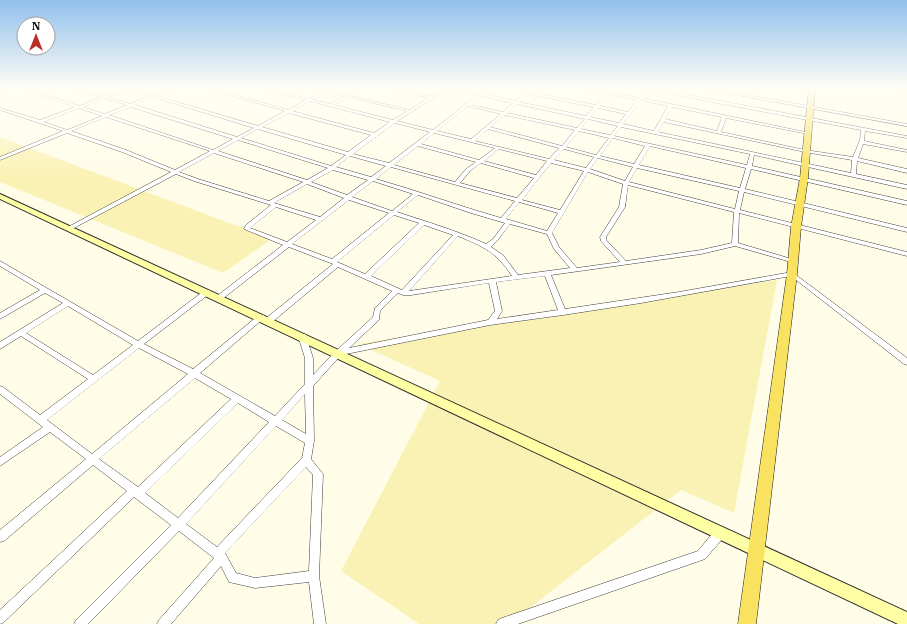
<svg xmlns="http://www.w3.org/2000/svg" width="907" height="624" viewBox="0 0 907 624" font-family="'IBM Plex Serif',serif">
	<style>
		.sand { fill: #faf2b5 }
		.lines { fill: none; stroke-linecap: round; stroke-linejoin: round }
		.street-casing { stroke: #3e3e3e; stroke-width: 1 }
		.secondary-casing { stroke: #2d2d2d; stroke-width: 2 }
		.primary-casing { stroke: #1c1c1c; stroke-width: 1 }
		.street { fill: #fff; fill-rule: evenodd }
		.secondary { fill: #fefea4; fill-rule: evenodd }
		.primary { fill: #f8e25f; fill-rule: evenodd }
	</style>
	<rect width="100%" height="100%" fill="#fffde8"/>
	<path class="sand" d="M0,137L272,239L223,273L0,182Z
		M777,280L734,513L681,490L509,624H419L341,571L440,381L358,344Z"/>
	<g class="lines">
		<defs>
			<path id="street" d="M0,89H6L0,92Z
				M23,89H30L79,106L101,97L77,89C86,89 99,96 106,95C114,94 119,89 128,89L109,97L130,104L149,96L130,89H137L153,95L166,89H172L157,96L258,126L285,111L207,89H214L288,110L306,100L263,89H271L309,99L323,91L316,89H332L330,91L347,95L357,89H362L351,96L410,110L428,98L396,89H403L431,96L442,89H447L435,97L434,99H432L397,121L433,130L477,95L452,89H460L480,93L485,89H490L484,94L515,101L529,89H531L530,92L596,105L606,93L588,89H597L608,91L610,90L612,91L611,92L639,98L645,89H657L907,136V138L865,131L864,141L907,150V152L863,144L858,158L907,169V173L857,161L856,174L907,185V189L754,155L752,166L907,201V205L751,169L745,189L907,228V232L744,192L740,210L907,252V256L739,213L738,243L795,260L796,261L795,262H791L735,246L701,254L551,275L565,309L679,292L792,272L907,358V365L904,364L791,276L641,303L563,315L490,325L341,355L313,386L314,441L311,459L323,474L319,576L326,624H314L309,582L255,588L229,582L221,566L171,624H157L159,620L214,558L179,531L88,624H74L76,620L171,525L134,497L4,622L0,624V610L127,491L93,465L4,541L0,542V530L86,459L50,432L0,466V457L43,427L0,394V386L3,387L40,415L88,379L21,336L0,349V342L63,303L45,293L0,319V313L40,290L0,266V261L138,341L205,290H209L210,292L209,294L144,344L193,369L259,315H263L265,317L263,319L200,373L275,416L305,384V358L298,336L299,334H305L306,336L313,358V375L336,351L373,317L375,308L392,291L338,267L271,323H265L264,321L265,319L333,264L289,247L221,300H217L216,298L217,296L283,245L244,229L246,225L271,205L194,181L176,174L72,229H68V227L171,172L122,152L67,133L0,160V157L63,131L0,110V108L40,120L75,107ZM648,90L861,130L860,140L853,157L805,150L721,132L726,118L808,134L810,133L642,98ZM327,92L344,96L330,104L313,100ZM527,94L594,107L586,116L519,102ZM609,94L637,100L628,112L600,106ZM481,96L513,103L503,112L471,105ZM153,97L254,128L237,137L135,105ZM348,97L407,111L393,120L334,105ZM105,98L127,105L105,114L83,107ZM641,100L668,106L654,131L623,124ZM310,101L390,122L374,133L292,111ZM517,104L585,119L577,128L507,113ZM468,106L501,114L471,139L437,131ZM131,107L233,139L213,150L109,115ZM672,107L722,117L717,131L665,119ZM79,108L102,116L67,130L44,122ZM598,108L626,114L619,123L590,117ZM289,113L371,135L348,152L262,127ZM505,115L575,130L562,146L490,127ZM106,117L210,151L175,170L126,150L71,131ZM588,119L618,126L610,135L581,129ZM664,122L805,152L852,160L851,173L658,132ZM395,123L430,132L389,163L353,154ZM621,127L750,154L747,165L614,136ZM258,129L346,155L331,166L241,138ZM488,129L559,148L549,159L475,141ZM579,131L609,138L596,155L566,147ZM434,133L495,148L479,160L421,144ZM613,138L645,146L634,164L600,156ZM238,140L328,168L307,180L218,151ZM418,146L476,162L466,169L455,182L394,165ZM650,146L746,168L740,188L639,165ZM499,149L547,161L536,175L484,161ZM564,149L594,157L586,168L554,160ZM214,153L303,182L269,201L198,179L179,172ZM350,156L386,166L371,177L336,167ZM598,158L633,167L625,181L590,169ZM481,163L534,178L517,198L460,183L470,171ZM551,163L584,171L560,210L522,200ZM391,167L515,201L501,218C459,206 418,191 376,179ZM637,168L739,191L735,209L629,182ZM333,170L368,180L347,195L311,182ZM588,172L623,184L619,207L600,237L601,241L620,262L577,268L559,247L552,233ZM373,181L413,194L392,211L352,197ZM307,184L344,198L320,217L274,203ZM628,185L734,212L732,243L701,250L626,261L606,240V237L625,207ZM418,195L471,213L505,223L493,239L486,244C458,231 427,222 397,212ZM349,200L389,213L332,259L292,244ZM519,202L558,213L547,231L506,219ZM276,207L316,220L287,242L250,228ZM394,215L419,223L365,274L337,262ZM510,224L547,234L554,249L570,268L518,275L503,255L491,247L497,241ZM424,225L453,235L402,290L371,276ZM458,236C484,247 495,251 512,276L409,291ZM545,276L558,310L497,319L502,311L496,282ZM489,283L495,311L488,320L349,348L379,320L380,311L398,293L403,295H411ZM68,306L133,345L93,375L26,333ZM139,348L188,374L92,454L47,420ZM195,378L231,399L138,487L99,459ZM305,394L306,434L282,420ZM238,403L269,422L178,518L145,493ZM276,426L305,443L302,458L217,547L186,524ZM306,467L313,475L309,571L255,578L236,573L225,553Z
				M705,89H715L907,124V126Z
				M898,89L907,91V93L899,90Z
				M720,528L724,529L725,533L724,537L705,559L518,624H496L498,620L502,618L698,551L716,529Z"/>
			<path id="secondary" d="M0,194L907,612V624H898L0,199Z"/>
			<path id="primary" d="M809,89H815L808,178L801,227L797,274L756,624H738L787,274L791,227L800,178Z"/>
		</defs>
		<use href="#street" class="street-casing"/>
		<use href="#secondary" class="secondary-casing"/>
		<use href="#primary" class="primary-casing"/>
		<use href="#street" class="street"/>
		<use href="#secondary" class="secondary"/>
		<use href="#primary" class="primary"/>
	</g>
	<linearGradient id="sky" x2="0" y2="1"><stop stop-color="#91c0ed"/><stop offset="0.5" stop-color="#fffef5"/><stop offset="1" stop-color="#fffef5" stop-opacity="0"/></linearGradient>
	<rect width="907" height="177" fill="url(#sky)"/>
	<g transform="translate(36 36)"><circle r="19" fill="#ffffff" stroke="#9d9d9d"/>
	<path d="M0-3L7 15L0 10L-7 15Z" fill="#b82d25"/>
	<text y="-6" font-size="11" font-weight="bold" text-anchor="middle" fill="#0b0b0b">N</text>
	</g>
</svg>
